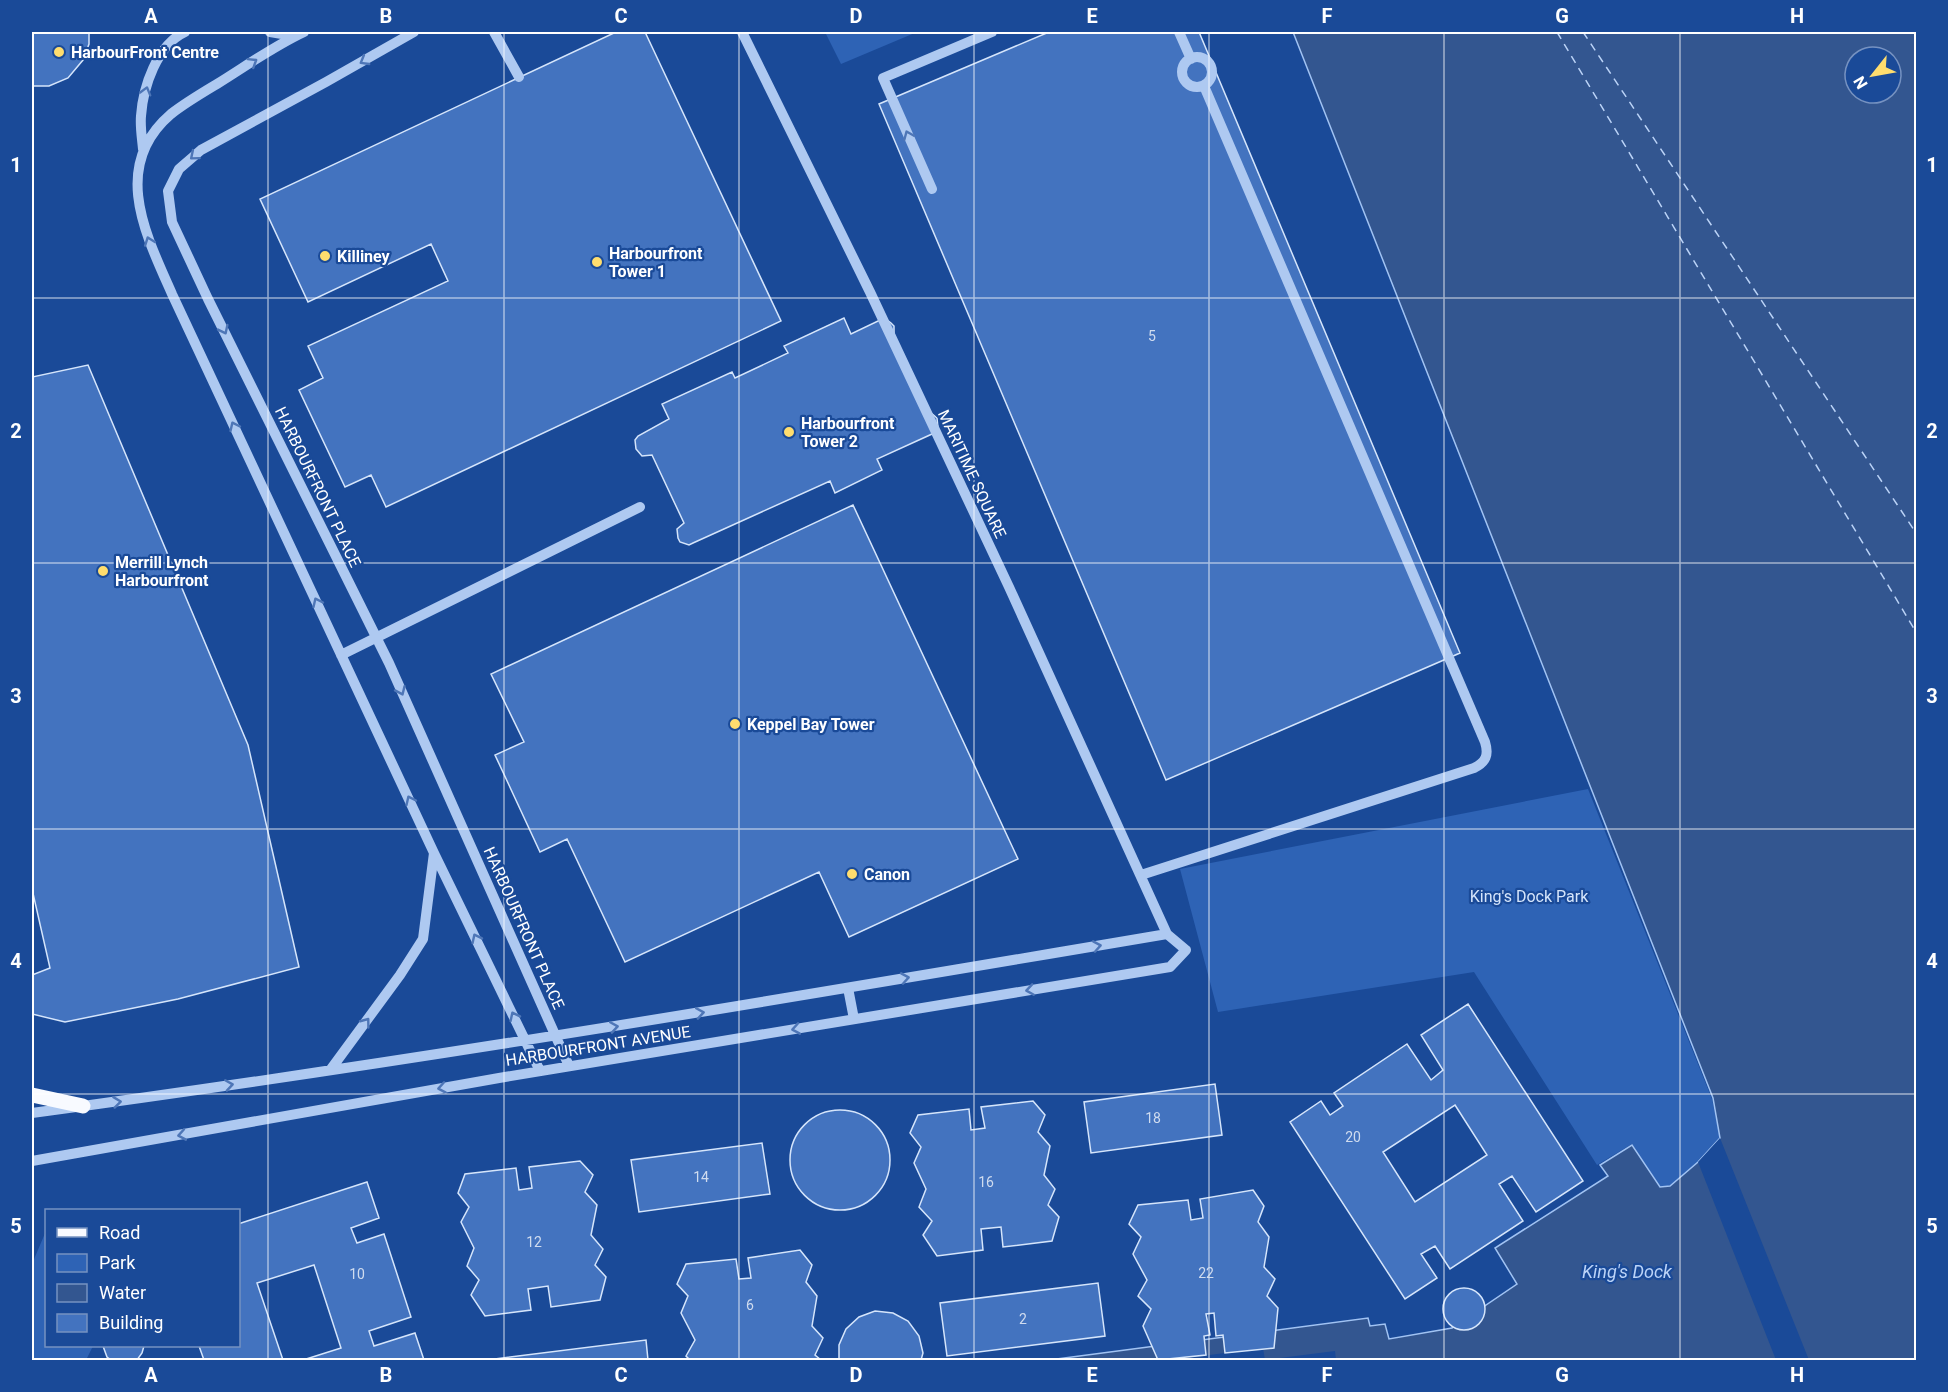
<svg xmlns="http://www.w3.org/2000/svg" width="1948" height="1392" viewBox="0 0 1948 1392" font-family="Roboto,sans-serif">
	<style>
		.green { fill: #2e63b5 }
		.water { fill: #335690; stroke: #a1c3f3; stroke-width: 1.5; fill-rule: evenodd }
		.pier { fill: #1a4a98 }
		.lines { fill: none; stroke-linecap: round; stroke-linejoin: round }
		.ferry { stroke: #bbd3f7; stroke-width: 1.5; stroke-dasharray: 8 6; stroke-linecap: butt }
		.building { fill: #4373bf; stroke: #d5e5fb; stroke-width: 1.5; fill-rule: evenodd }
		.minor { stroke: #aec9f1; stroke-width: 10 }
		.major { stroke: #f8faff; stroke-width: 15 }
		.oneway { stroke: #4e76b7 }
		.grid { fill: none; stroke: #fff; stroke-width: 1.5; stroke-opacity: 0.55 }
		.poi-dot { fill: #ffdd6e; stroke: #1a4a98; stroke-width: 2 }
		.labels { text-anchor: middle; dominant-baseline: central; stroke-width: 4.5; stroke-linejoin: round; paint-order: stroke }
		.number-label { font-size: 14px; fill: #d0dcef }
		.poi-label { font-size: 16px; font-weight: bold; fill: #fff; stroke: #1a4a98; text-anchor: start }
		.street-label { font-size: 16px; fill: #fff; stroke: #1a4a98 }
		.park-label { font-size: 16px; fill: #d5e5fb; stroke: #1a4a98 }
		.water-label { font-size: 18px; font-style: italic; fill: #bbd3f7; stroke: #1a4a98 }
		.neatline { fill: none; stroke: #fff; stroke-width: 2 }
		.grid-label { font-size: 20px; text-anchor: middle; font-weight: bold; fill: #fff }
	</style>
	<rect width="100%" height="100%" fill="#1a4a98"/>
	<path class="green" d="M825,32H917L841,64Z
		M1588,789L1712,1099L1720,1138L1698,1162L1670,1186L1660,1187L1632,1144L1597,1165L1474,972L1218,1012L1180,869Z
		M46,1231V1346H93L86,1360H32V1264Z"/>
	<path class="water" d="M1293,32H1916V1360H1049L1368,1318L1370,1326L1385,1324L1389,1339L1452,1328L1517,1284L1495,1248L1608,1176L1600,1165L1632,1145L1660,1187L1670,1186L1698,1162L1720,1138L1713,1098ZM1855,57H1891V93H1855Z"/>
	<path class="pier" d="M1720,1138L1809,1360H1776L1698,1162Z
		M1263,1348L1265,1360L1335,1351L1336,1360H1171Z"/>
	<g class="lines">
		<path class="ferry" d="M1557,32L1916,632
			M1583,32L1916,533"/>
	</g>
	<path class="building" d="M32,32H89V44L83,60L68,78L49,86H32Z
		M616,32H645L781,321L386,507L371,475L345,487L299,390L323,378L308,346L448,281L431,244L308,302L260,199Z
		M1049,32H1199L1460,653L1166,780L879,104Z
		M844,318L851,334L878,321L887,320L891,323L894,326V335L930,412L937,418L938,428L932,434L877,459L882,470L835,493L830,481L693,543L689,545L680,542L678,538L677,529L684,523L652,455L642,456L636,449L635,440L638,436L669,419L662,404L732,372L735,378L788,353L784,346Z
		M88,365L248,745L299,967L178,999L65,1022L32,1014V975L50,968L32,889V377Z
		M853,505L1018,859L849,937L819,872L625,962L567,839L540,852L495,755L524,742L491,674Z
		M1468,1004L1583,1181L1536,1212L1512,1176L1499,1184L1523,1221L1450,1269L1435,1246L1421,1254L1437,1278L1405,1299L1290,1122L1321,1101L1330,1115L1343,1106L1334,1093L1407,1044L1431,1080L1443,1070L1421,1035ZM1455,1105L1487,1155L1415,1202L1383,1152Z
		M1215,1084L1222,1135L1091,1153L1084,1102Z
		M1033,1101L1045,1115L1038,1132L1050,1146L1044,1175L1055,1189L1048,1205L1059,1217L1052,1241L1003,1247L1001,1227L981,1229L983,1250L937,1256L923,1235L932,1221L919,1207L926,1189L914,1163L921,1147L910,1133L918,1115L969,1109L971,1130L985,1128L981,1107Z
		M790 1160a50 50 0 1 1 100 0a50 50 0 1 1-100 0Z
		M762,1143L770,1194L639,1212L631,1160Z
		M580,1161L593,1175L585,1192L597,1205L591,1235L603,1249L595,1265L606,1277L600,1300L551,1307L548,1286L528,1289L531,1310L485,1316L471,1295L479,1280L467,1266L474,1248L461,1222L469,1207L458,1193L465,1174L516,1168L519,1190L532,1188L529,1167Z
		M367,1182L379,1218L351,1228L357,1243L384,1234L411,1317L369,1331L374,1346L415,1333L424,1360H303L341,1348L314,1265L257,1283L283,1360H204L199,1346H238V1224Z
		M1253,1190L1264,1206L1258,1222L1269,1237L1264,1267L1275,1279L1267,1296L1278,1308L1274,1348L1225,1353L1223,1335L1216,1336L1214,1313L1206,1314L1210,1335L1204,1336L1206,1355L1158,1360L1143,1326L1151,1309L1138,1296L1147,1280L1133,1254L1141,1237L1129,1224L1138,1205L1188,1200L1191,1220L1203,1218L1200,1199Z
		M800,1250L812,1265L806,1282L817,1296L812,1326L823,1338L815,1355L821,1360H690L686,1356L695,1340L681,1313L688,1296L677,1284L686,1264L736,1259L739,1279L751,1278L748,1258Z
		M1098,1283L1105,1336L947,1356L940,1303Z
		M1443 1309a21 21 0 1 1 42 0a21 21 0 1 1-42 0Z
		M875,1311L893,1313L908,1321L919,1336L923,1353L921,1360H839V1345L846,1329L859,1317Z
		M646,1340L648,1360H487Z
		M103,1346H144L142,1353L137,1360H111L107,1357Z"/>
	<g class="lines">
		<path class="minor" d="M270,32L294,36
			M304,32C274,46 246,66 217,84C202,93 185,103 171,114C110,166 146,235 172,294L434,853L540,1071
			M414,32L326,82L201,150L179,169L168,191L172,222L208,299L389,663L569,1066
			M494,32L519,77
			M1179,32L1191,59
			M1182 72a15 15 0 1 1 30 0a15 15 0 1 1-30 0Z
			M143,149C142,138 140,127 141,116C143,87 157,45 185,32
			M932,189L883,78L992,32
			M341,655L640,507
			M1141,875L1474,768C1486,762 1489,755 1485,742L1204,86
			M848,988L854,1019
			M331,1069L400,975L423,939L434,853
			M32,1113C411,1062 789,998 1167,934
			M32,1161L499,1078L1170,967L1186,950L1167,934L1009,587L870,292L742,32"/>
		<path class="major" d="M32,1095L83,1106"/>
	</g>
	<defs><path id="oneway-chevron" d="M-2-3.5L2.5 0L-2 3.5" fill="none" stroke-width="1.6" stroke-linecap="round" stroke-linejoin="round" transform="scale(1.5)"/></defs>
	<g class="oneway">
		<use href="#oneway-chevron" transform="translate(364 61) rotate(150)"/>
		<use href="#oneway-chevron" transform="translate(253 62) rotate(-32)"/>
		<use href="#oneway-chevron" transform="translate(146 91) rotate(-74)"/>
		<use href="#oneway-chevron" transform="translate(908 135) rotate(-113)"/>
		<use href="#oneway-chevron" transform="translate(194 156) rotate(140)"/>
		<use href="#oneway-chevron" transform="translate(149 241) rotate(-110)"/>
		<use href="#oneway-chevron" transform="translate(224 330) rotate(64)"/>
		<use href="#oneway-chevron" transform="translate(234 426) rotate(-115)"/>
		<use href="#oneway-chevron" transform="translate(317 602) rotate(-115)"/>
		<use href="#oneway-chevron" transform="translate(401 691) rotate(66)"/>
		<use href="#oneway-chevron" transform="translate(410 800) rotate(-115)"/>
		<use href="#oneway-chevron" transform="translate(476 938) rotate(-116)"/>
		<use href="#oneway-chevron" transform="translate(1097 946) rotate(-10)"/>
		<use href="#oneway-chevron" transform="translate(905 978) rotate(-10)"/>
		<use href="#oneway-chevron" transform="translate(1030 990) rotate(171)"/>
		<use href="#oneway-chevron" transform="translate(700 1013) rotate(-9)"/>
		<use href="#oneway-chevron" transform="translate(514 1016) rotate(-116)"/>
		<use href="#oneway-chevron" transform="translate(366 1022) rotate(-53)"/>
		<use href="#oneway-chevron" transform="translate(614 1027) rotate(-9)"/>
		<use href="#oneway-chevron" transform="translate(796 1029) rotate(170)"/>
		<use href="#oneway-chevron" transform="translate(229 1085) rotate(-9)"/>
		<use href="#oneway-chevron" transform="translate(442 1088) rotate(170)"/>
		<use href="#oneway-chevron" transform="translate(117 1102) rotate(-7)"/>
		<use href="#oneway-chevron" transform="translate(182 1135) rotate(170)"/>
	</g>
	<path class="grid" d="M268,32V1360M504,32V1360M739,32V1360M974,32V1360M1209,32V1360M1444,32V1360M1680,32V1360M32,298H1916M32,563H1916M32,829H1916M32,1094H1916"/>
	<g class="poi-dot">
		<circle cx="59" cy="52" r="6"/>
		<circle cx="325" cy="256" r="6"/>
		<circle cx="597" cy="262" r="6"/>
		<circle cx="789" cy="432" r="6"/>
		<circle cx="103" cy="571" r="6"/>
		<circle cx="735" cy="724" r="6"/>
		<circle cx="852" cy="874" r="6"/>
	</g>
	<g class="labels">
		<g class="number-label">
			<text x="1152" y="336">5</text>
			<text x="1153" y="1118">18</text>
			<text x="1353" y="1137">20</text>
			<text x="701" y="1177">14</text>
			<text x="986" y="1182">16</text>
			<text x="534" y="1242">12</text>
			<text x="1206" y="1273">22</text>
			<text x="357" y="1274">10</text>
			<text x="750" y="1305">6</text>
			<text x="1023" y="1319">2</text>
		</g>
		<g class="poi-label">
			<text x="71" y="52">HarbourFront Centre</text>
			<text x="609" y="253">Harbourfront<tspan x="609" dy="18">Tower 1</tspan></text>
			<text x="337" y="256">Killiney</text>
			<text x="801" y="423">Harbourfront<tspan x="801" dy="18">Tower 2</tspan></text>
			<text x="115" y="562">Merrill Lynch<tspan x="115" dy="18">Harbourfront</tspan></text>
			<text x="747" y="724">Keppel Bay Tower</text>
			<text x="864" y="874">Canon</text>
		</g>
		<g class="street-label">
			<text transform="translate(972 474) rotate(65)">MARITIME SQUARE</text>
			<text transform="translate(318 487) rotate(64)">HARBOURFRONT PLACE</text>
			<text transform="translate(524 928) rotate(66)">HARBOURFRONT PLACE</text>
			<text transform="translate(598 1046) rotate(-9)">HARBOURFRONT AVENUE</text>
		</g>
		<g class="park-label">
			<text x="1529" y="896">King's Dock Park</text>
		</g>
		<g class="water-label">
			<text x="1627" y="1271">King's Dock</text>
		</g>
	</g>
	<rect width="1948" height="1392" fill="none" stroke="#1a4a98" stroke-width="66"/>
	<rect x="45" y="1209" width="195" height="138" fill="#1a4a98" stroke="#7692c1" stroke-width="1.5"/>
	<rect x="57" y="1228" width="30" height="9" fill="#f8faff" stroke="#7692c1" stroke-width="1.5"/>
	<text x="99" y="1239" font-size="18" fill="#ffffff">Road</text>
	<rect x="57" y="1254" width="30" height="18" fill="#2e63b5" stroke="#7692c1" stroke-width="1.5"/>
	<text x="99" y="1269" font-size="18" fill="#ffffff">Park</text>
	<rect x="57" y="1284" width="30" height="18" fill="#335690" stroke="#7692c1" stroke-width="1.5"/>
	<text x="99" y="1299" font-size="18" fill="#ffffff">Water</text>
	<rect x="57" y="1314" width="30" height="18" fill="#4373bf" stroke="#7692c1" stroke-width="1.5"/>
	<text x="99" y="1329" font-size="18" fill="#ffffff">Building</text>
	<g transform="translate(1873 75) rotate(239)"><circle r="28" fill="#1a4a98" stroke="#7692c1" stroke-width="1.5"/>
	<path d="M0-4.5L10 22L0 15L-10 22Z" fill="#ffdd6e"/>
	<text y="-9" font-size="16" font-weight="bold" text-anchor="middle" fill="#ffffff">N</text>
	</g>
	<rect x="33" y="33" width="1882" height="1326" class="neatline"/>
	<g class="grid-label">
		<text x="151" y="23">A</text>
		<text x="386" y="23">B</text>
		<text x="621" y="23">C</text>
		<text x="856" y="23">D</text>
		<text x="1092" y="23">E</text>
		<text x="1327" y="23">F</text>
		<text x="1562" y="23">G</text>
		<text x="1797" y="23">H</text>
		<text x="16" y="172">1</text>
		<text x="1932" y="172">1</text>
		<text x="16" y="438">2</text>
		<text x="1932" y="438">2</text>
		<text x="16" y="703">3</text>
		<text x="1932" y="703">3</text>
		<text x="16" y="968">4</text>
		<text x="1932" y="968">4</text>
		<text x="16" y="1233">5</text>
		<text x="1932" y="1233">5</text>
		<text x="151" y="1382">A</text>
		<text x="386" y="1382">B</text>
		<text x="621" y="1382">C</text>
		<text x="856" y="1382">D</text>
		<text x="1092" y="1382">E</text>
		<text x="1327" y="1382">F</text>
		<text x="1562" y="1382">G</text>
		<text x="1797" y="1382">H</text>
	</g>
</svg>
